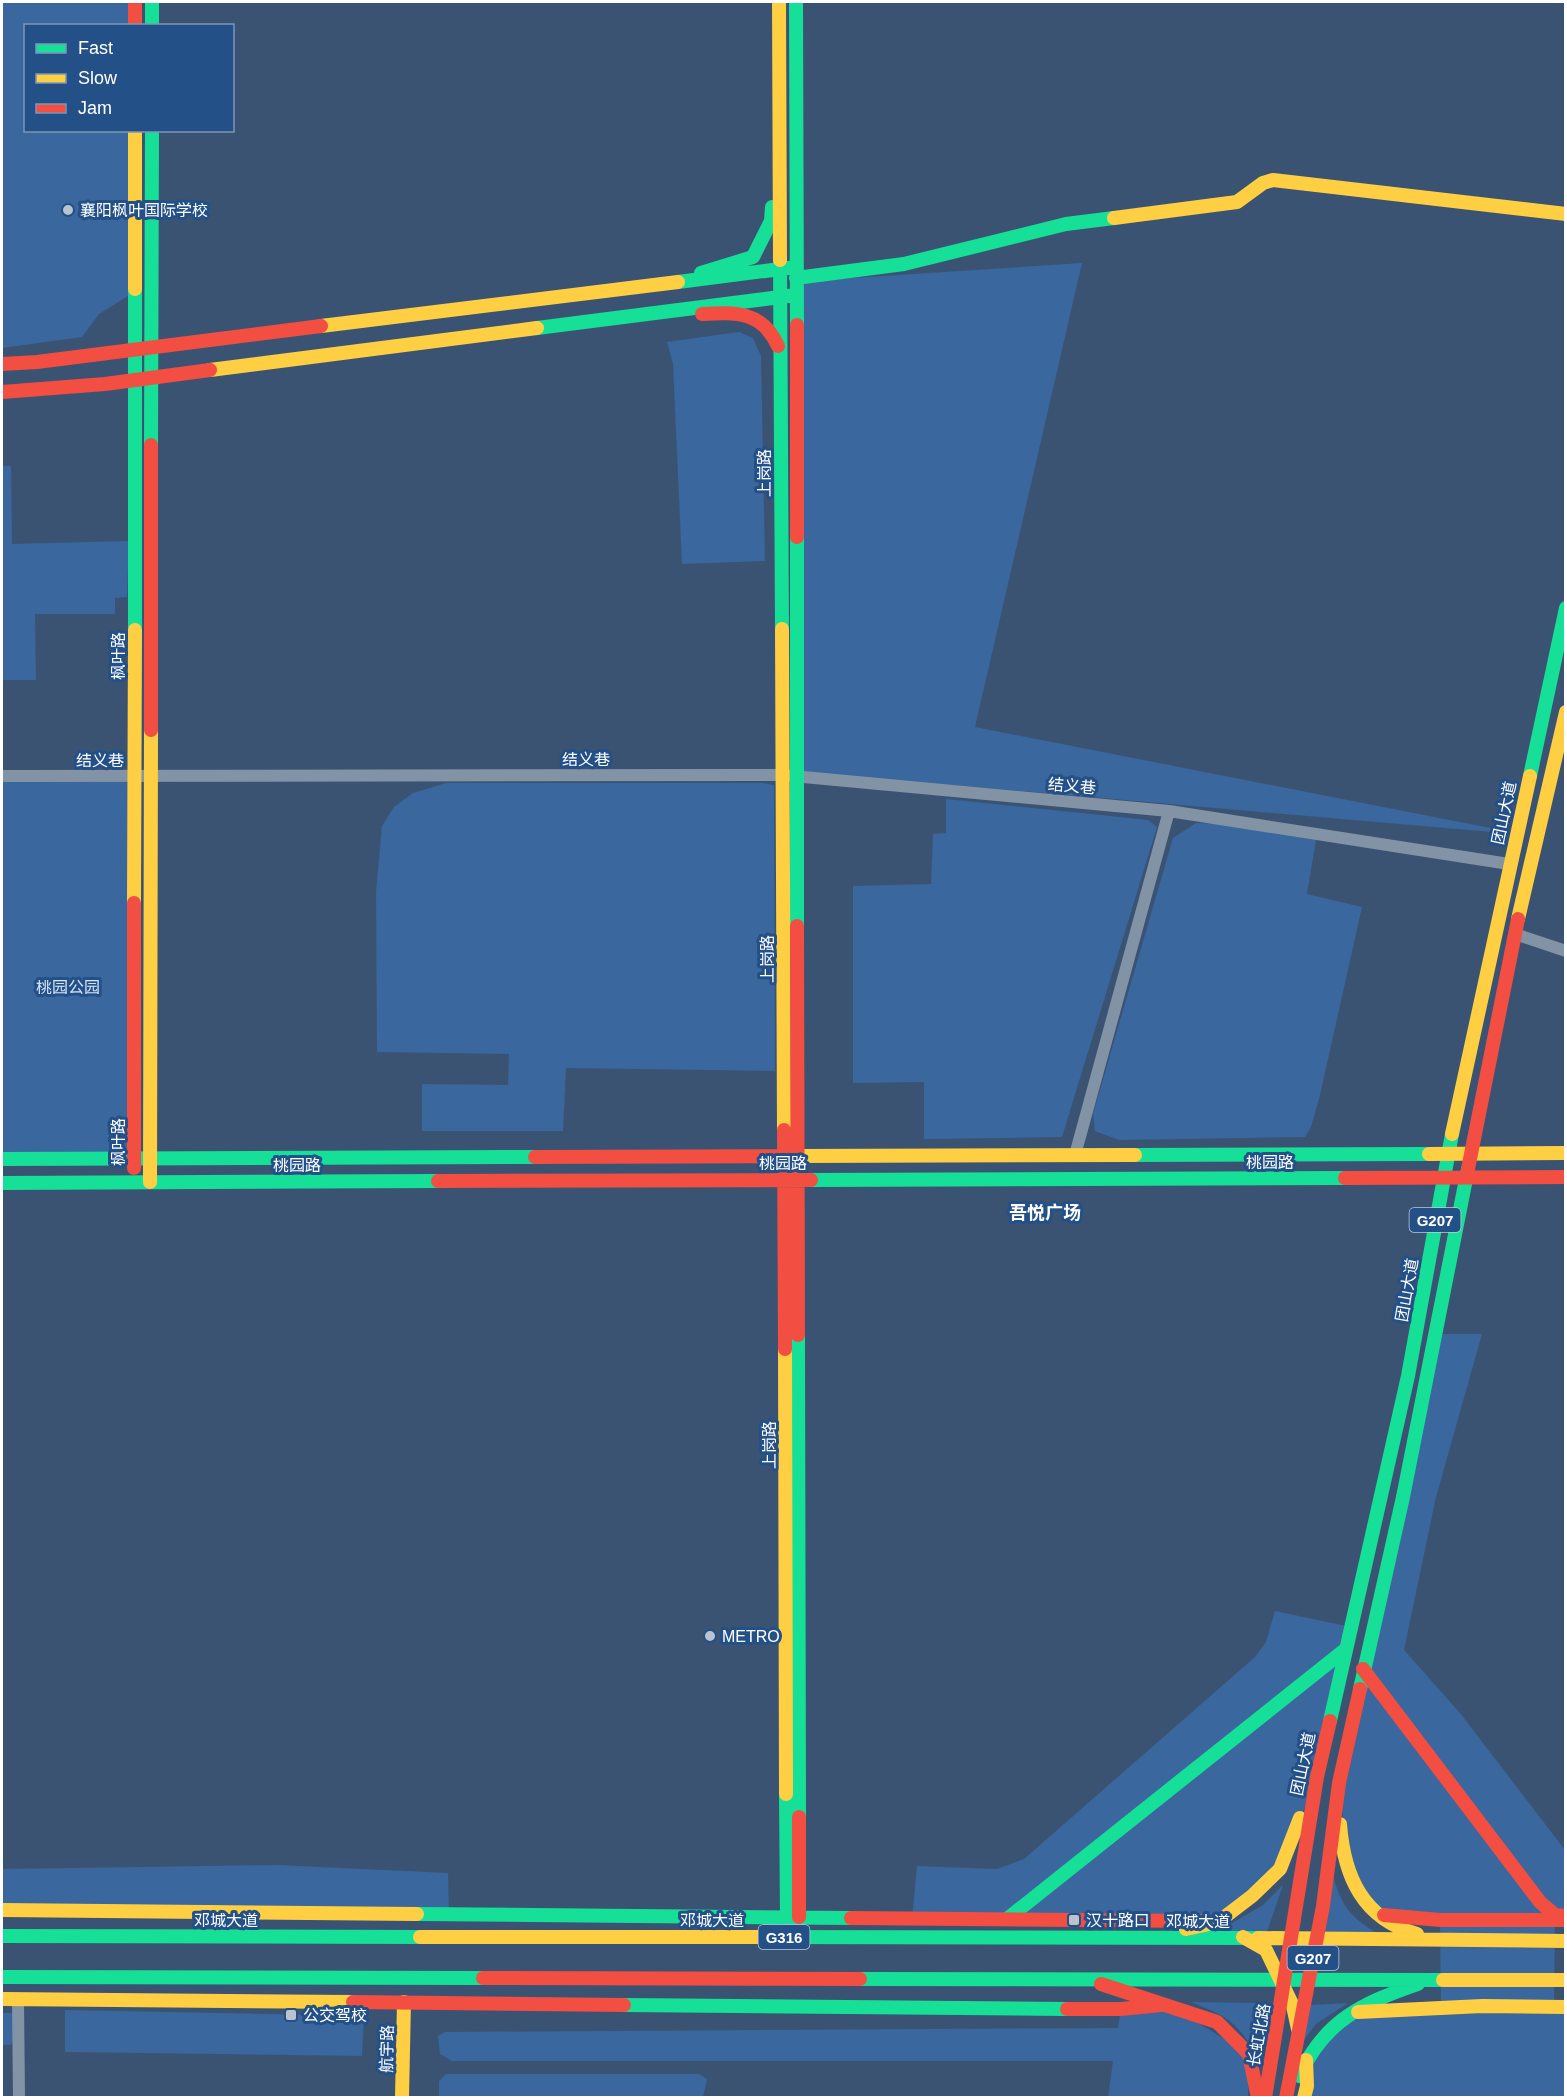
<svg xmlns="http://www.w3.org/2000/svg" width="1567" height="2099" viewBox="0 0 1567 2099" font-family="Arial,'Noto Sans SC',sans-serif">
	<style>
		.green { fill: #39679e }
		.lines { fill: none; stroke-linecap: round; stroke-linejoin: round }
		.street { stroke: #8293a6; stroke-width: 12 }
		.fast { stroke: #16e098; stroke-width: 14 }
		.slow { stroke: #ffcf43; stroke-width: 14 }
		.jam { stroke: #f24e42; stroke-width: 14 }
		.poi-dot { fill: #bac3ce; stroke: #245088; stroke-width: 2 }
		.labels { text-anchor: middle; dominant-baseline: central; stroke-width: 6; stroke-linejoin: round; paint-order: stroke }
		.shield { fill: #245088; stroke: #bdcadb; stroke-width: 1.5 }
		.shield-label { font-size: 15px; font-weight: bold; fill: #fff }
		.poi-label { font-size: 16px; fill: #fff; stroke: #245088; text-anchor: start }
		.street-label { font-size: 16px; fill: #fff; stroke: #245088 }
		.park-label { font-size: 16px; fill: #d4e4f7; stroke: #245088 }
		.neighbourhood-label { font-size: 18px; font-weight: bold; fill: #fff; stroke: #245088 }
	</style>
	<rect width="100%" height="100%" fill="#3b5372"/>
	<path class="green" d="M2,2H135V25L26,26V130L135,131L128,296L99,314L82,337L2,348Z
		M1082,263L975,727L1526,835L791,771L790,282Z
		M739,332L753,338L761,356L765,561L682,564L673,364L667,342Z
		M2,466H11L12,544L129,541L127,597L115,598V614H35L36,680H2Z
		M2,776H135L134,1159H2Z
		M446,783H762L774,785L775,1071L566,1068L563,1131H422V1084L508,1085L509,1054L377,1052L376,892L382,826L394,807L413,793Z
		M946,799L1148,820L1157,827L1062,1137L924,1139V1082L853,1083V886L931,884L933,834L946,833Z
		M1196,823L1318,828L1307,894L1362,907L1320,1095L1311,1127L1305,1137L1119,1140L1095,1131L1093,1114L1173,838Z
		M1436,1334H1482L1436,1497L1404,1650L1460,1713L1565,1850V1916L1555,1915L1554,2007H1565V2097L1304,2098L1306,2058L1349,2014L1441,2007L1440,1920L1373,1913L1350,1875L1339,1783Z
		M1275,1611L1351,1627L1317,1777L1280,1869L1218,1922L912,1918L917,1866L997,1869L1024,1859L1255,1657L1266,1642Z
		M277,1865L448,1873L449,1914L2,1910V1869Z
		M1333,1877C1344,1910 1349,1915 1378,1934L1323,1931Z
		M1283,1885L1267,1932H1217L1263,1905Z
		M1191,2002L1263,2003L1251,2046C1232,2017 1222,2015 1191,2002Z
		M1348,2003L1316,2024L1300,2045L1311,2005Z
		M1169,2005L1249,2054L1248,2097L1108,2098L1113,2061H452L440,2054L438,2036L445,2032L1118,2028L1121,2009Z
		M65,2010L364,2016L362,2056L65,2052Z
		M2,2013H11L15,2017V2041L10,2045H2Z
		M446,2074H699L707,2079L703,2097H439V2081Z"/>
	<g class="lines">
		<path class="street" d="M2,776L782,775L1169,811
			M1515,934L1566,951
			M1075,1155L1169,811L1509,864
			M18,1999L19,2098"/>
		<path class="fast" d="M152,2V26
			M796,2L797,325
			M780,260L782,629
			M701,273L753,257L771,221L772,207
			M796,278L904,264L1066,224L1114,218
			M678,282L796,267
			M537,328L796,295
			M151,445L152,130
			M797,537V926
			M135,630V289
			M1530,776L1566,608
			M1135,1155L1429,1154
			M2,1159L535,1157
			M811,1180L1345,1178
			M2,1183L438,1181
			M798,1335L799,1817
			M1360,1689L1403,1497L1468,1169
			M1330,1721L1408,1376L1452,1134
			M786,1794L787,1917
			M417,1914L851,1918
			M1007,1919L1346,1649
			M2,1936L420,1937
			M759,1937L1258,1938
			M2,1977L483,1978
			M860,1979L1443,1980
			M624,2005L1067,2009
			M1299,2076C1325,2020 1363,2003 1418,1984"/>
		<path class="slow" d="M779,2L780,260
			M1114,218L1237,202L1263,183L1273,180L1566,214
			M135,289V130
			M321,326L678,282
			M210,370L537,328
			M782,629L784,1130
			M134,903L135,630
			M1518,919L1566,712
			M1452,1134L1530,776
			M1429,1154L1566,1153
			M798,1156L1135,1155
			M150,1182L151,730
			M785,1349L786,1794
			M1340,1824C1344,1877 1363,1919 1417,1934
			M2,1910L417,1914
			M1186,1929L1218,1922L1252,1896L1280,1869L1300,1818
			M420,1937H759
			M1243,1937L1266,1950L1293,2006L1298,2029
			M1258,1938L1566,1941
			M1443,1980H1566
			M2,1999L353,2002
			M1358,2012L1482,2006L1566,2007
			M402,2098L404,2002
			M1304,2098L1307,2086L1306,2060"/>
		<path class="jam" d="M135,2V26
			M702,314C736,312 762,311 778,346
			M797,325V537
			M2,364L37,362L321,326
			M2,392L105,384L210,370
			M151,730V445
			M797,926L798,1335
			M784,1130L785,1349
			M535,1157L798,1156
			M134,1168V903
			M1468,1169L1518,919
			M1345,1178L1566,1177
			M438,1181L811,1180
			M1363,1669L1540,1902L1555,1915L1566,1916
			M799,1817V1917
			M1384,1915L1440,1920H1565
			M851,1918L1201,1921
			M483,1978L860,1979
			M1101,1984L1217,2022L1249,2054L1258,2098
			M353,2002L624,2005
			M1067,2009H1121L1161,2005
			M1265,2098L1317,1777L1330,1721
			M1286,2098L1323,1906L1339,1783L1360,1689"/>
	</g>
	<g class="poi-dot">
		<circle cx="68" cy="210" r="6"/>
		<circle cx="710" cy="1636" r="6"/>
		<rect x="1068" y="1914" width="12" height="12" rx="3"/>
		<rect x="285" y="2009" width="12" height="12" rx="3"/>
	</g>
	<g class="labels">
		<g class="shield">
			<rect x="1409.5" y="1208" width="51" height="24" rx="4.5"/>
			<rect x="758.5" y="1925" width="51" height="24" rx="4.5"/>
			<rect x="1287.5" y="1946" width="51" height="24" rx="4.5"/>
		</g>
		<g class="shield-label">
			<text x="1435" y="1220">G207</text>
			<text x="784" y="1937">G316</text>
			<text x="1313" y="1958">G207</text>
		</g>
		<g class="poi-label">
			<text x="80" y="210">襄阳枫叶国际学校</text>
			<text x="722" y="1636">METRO</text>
			<text x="1086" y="1920">汉十路口</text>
			<text x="303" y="2015">公交驾校</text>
		</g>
		<g class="street-label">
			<text transform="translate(764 473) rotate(-90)">上岗路</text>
			<text transform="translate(118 656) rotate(-90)">枫叶路</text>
			<text x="586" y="759">结义巷</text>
			<text x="100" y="760">结义巷</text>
			<text transform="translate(1072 786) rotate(5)">结义巷</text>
			<text transform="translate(1504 813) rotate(-78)">团山大道</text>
			<text transform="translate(767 959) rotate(-90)">上岗路</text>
			<text transform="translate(118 1142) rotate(-90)">枫叶路</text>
			<text x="1270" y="1162">桃园路</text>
			<text x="783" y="1163">桃园路</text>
			<text x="297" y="1165">桃园路</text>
			<text transform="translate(1407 1290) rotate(-80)">团山大道</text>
			<text transform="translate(769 1445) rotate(-90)">上岗路</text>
			<text transform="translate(1303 1764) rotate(-78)">团山大道</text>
			<text x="226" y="1920">邓城大道</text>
			<text x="712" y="1920">邓城大道</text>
			<text x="1198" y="1921">邓城大道</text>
			<text transform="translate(1259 2035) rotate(-80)">长虹北路</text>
			<text transform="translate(387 2049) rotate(-89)">航宇路</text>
		</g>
		<g class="park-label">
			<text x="68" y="987">桃园公园</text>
		</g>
		<g class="neighbourhood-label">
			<text x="1045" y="1213">吾悦广场</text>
		</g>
	</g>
	<rect width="1567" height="2099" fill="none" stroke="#ffffff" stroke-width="6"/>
	<rect x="24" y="24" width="210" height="108" fill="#245088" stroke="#7c96b8" stroke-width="1.5"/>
	<rect x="36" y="44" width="30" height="9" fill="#16e098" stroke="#7c96b8" stroke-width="1.5"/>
	<text x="78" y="54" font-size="18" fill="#ffffff">Fast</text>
	<rect x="36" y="74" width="30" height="9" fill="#ffcf43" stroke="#7c96b8" stroke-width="1.5"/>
	<text x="78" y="84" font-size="18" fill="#ffffff">Slow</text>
	<rect x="36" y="104" width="30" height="9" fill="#f24e42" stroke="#7c96b8" stroke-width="1.5"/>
	<text x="78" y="114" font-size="18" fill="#ffffff">Jam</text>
</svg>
